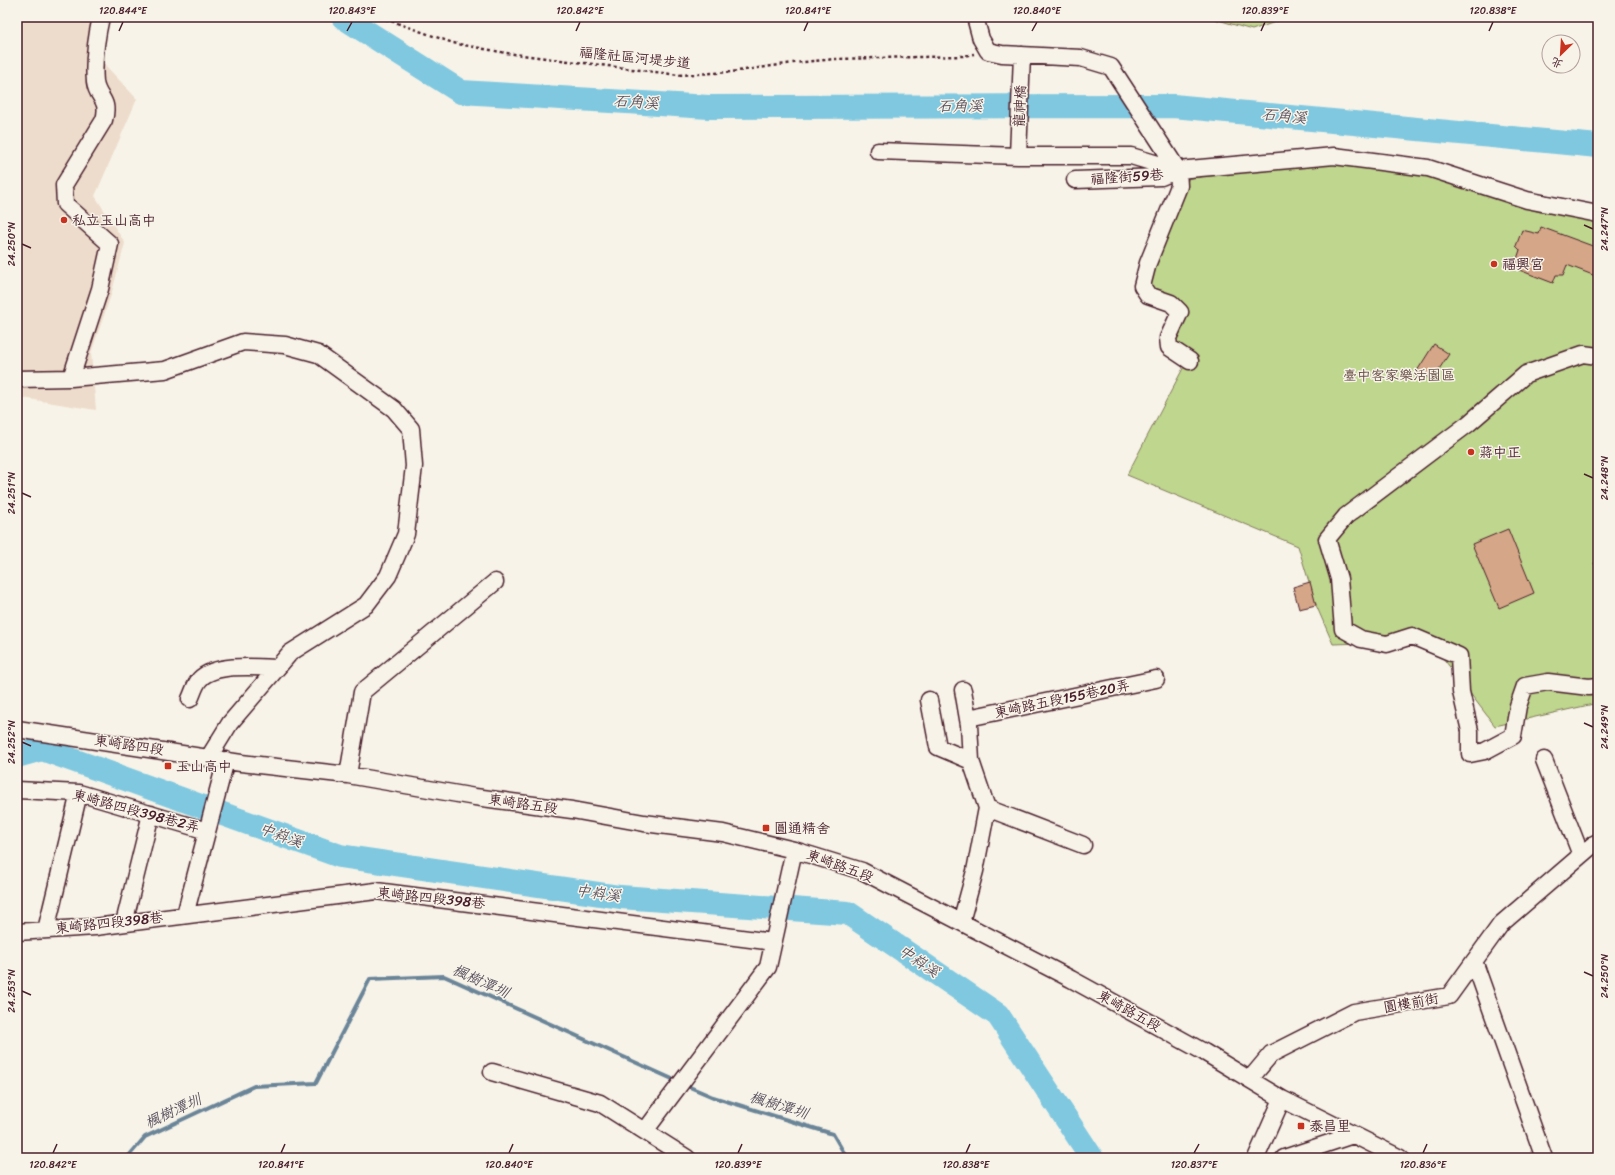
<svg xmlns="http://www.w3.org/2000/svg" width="1615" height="1175" viewBox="0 0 1615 1175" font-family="Sriracha,'LXGW WenKai TC',sans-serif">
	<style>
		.built { fill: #eddccb }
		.green { fill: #bed68d; stroke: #847a5c }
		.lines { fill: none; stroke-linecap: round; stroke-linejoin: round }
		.stream { stroke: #6a8498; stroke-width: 4 }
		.river { stroke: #7fc8e0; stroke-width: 24 }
		.building { fill: #d5a687; stroke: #4a1f2b }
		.minor-casing { stroke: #4a1f2b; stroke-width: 19 }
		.path { stroke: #4a1f2b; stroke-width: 2.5; stroke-dasharray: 3 3; stroke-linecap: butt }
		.minor { stroke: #f7f3e8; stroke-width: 16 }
		.ticks { fill: none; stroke: #4a1f2b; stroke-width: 1.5 }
		.poi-dot { fill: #c8321e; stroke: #f7f3e8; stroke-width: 1.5 }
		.labels { text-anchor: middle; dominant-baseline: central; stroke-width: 3; stroke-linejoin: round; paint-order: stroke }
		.street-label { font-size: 14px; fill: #4a1f2b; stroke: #f7f3e8 }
		.poi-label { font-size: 14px; fill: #4a1f2b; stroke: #f7f3e8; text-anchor: start }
		.park-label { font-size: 14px; fill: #674d44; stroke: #f7f3e8 }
		.water-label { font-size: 15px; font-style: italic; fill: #5a5261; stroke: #f7f3e8 }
		.neatline { fill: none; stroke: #4a1f2b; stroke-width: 1.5 }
		.ticks-label { font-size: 10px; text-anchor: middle; fill: #4a1f2b }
	</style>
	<rect width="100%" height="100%" fill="#f7f3e8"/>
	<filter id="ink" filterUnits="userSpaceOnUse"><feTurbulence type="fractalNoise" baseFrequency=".025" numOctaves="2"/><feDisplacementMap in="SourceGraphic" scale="8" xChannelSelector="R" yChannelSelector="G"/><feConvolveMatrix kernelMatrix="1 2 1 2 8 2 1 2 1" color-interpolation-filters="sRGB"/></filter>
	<g filter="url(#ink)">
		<path class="built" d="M17,17H102L90,49L137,99L95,196L125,243L111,295L91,353L96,410L17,397Z"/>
		<path class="green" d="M1208,17H1290L1252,30Z
			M1336,163L1402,169L1441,179L1540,212L1598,219V703L1495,726L1430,641L1333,644L1316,605L1298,546L1127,475L1190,355L1171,340L1183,310L1143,285L1189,178Z"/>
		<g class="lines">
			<path class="stream" d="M685,1085L713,1097L833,1134L847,1158
				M127,1158L145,1137L254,1086L316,1083L370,979L444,976L679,1082"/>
			<path class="river" d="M343,17L461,92L709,107L1173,106L1598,146
				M17,756L42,749L340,856L620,897L848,913L998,1015L1092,1158"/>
		</g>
		<path class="building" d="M1541,227L1598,248V277L1567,265L1563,275H1556L1553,283L1514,268L1520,250L1516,246L1522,230L1539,234Z
			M1434,344L1449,354L1432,380L1417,371Z
			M1508,529L1534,593L1499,608L1472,544Z
			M1598,561V570L1594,563Z
			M1310,582L1316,605L1299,609L1293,587Z"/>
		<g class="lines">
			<defs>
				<path id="minor" d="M101,17C96,39 93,59 95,82C97,99 110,98 104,120L64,185L65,204L110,244L100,289L71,378L165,370L243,342L285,345L318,354L394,409L411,429L414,466L406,534L388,576L366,605L290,653L230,723L209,757
					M975,17L981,39L988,51L1002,54L1081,58L1111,67L1178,170L1179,186L1148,263L1142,286L1148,295L1171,303L1180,312L1168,338L1169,347L1190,361
					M878,151L1018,156H1131L1178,170L1334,156L1428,168L1527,200L1598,214
					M1018,156L1022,55
					M1075,180L1161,177L1178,170
					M1598,356L1583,354L1526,374L1468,424L1346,516L1327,539L1339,579L1343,629L1361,639L1387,644L1412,636L1459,656L1461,692L1470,731V754L1485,751L1513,736L1518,706L1525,686L1548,682L1589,687L1598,686
					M17,379L71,378
					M190,699C193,693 195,684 200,679C215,663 257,667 277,668
					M929,700L938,747L971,761
					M968,718L1156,679
					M17,729L241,763L348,775L475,797L572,810L644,823L723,833L794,850L862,871L1071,979L1204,1052L1282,1099L1400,1158
					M1544,760L1581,855
					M348,775L362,692L495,582
					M17,790L79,793L207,831
					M987,808L1083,845
					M185,915L226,760
					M961,922L975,871L987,808L971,761L969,725L963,690
					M124,923L151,814
					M46,930L79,793
					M17,932L95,927L376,891L773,942
					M1474,961L1544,1158
					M492,1072L600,1103L687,1158
					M1250,1079L1271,1054L1354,1012L1449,996L1501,924L1594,844L1598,842
					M645,1131L768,967L794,850
					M1256,1158L1282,1099
					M1284,1158L1353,1135"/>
			</defs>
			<use href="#minor" class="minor-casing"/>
			<path class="path" d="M380,17L453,43L506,53L679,75L731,72L793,63L835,59L963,56L974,54"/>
			<use href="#minor" class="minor"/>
		</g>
	</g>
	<path class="ticks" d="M119,31L123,22M347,31L352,22M576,31L580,22M804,31L808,22M1032,31L1037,22M1261,31L1265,22M1489,31L1493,22M1584,225L1593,229M22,244L31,248M1584,474L1593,478M22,493L31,497M1584,723L1593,727M22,742L31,746M1584,972L1593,976M22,991L31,995M53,1153L57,1144M281,1153L285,1144M509,1153L513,1144M738,1153L742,1144M966,1153L970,1144M1194,1153L1199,1144M1423,1153L1427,1144"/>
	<g class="poi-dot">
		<circle cx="64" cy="220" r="4"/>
		<circle cx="1494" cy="264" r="4"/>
		<circle cx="1471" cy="452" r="4"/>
		<rect x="164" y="762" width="8" height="8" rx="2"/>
		<rect x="762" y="824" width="8" height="8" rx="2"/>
		<rect x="1297" y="1122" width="8" height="8" rx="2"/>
	</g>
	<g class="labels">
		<g class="street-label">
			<text transform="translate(635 58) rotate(6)">福隆社區河堤步道</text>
			<text transform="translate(1020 106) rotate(-88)">龍神橋</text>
			<text transform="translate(1127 177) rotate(-4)">福隆街59巷</text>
			<text transform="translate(1062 699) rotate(-12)">東崎路五段155巷20弄</text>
			<text transform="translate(129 745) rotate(8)">東崎路四段</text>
			<text transform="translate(523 804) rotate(8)">東崎路五段</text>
			<text transform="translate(136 811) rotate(15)">東崎路四段398巷2弄</text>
			<text transform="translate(840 866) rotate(20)">東崎路五段</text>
			<text transform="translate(431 898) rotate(6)">東崎路四段398巷</text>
			<text transform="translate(109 923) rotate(-6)">東崎路四段398巷</text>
			<text transform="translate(1411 1003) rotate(-10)">圓樓前街</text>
			<text transform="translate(1129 1011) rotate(29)">東崎路五段</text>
		</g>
		<g class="poi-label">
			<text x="72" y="220">私立玉山高中</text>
			<text x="1502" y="264">福興宮</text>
			<text x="1479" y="452">蔣中正</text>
			<text x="176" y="766">玉山高中</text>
			<text x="774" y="828">圓通精舍</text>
			<text x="1309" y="1126">泰昌里</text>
		</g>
		<g class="park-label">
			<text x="1399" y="375">臺中客家樂活園區</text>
		</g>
		<g class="water-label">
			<text transform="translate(636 102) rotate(3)">石角溪</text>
			<text x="960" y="106">石角溪</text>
			<text transform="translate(1284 116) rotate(5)">石角溪</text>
			<text transform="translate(281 835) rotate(20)">中嵙溪</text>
			<text transform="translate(598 893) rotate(8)">中嵙溪</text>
			<text transform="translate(919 961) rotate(34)">中嵙溪</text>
			<text transform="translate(481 981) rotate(24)">楓樹潭圳</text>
			<text transform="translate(779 1105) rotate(17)">楓樹潭圳</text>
			<text transform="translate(173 1111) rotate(-25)">楓樹潭圳</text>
		</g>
	</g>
	<rect width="1615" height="1175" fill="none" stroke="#f7f3e8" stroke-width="44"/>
	<g transform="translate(1561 54) rotate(205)"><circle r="19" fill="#f7f3e8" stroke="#b29e9c"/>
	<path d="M0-3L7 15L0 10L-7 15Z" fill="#c8321e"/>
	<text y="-6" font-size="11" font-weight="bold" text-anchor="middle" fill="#4a1f2b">北</text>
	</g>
	<rect x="22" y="22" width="1571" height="1131" class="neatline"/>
	<g class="ticks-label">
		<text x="123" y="14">120.844°E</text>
		<text x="352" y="14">120.843°E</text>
		<text x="580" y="14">120.842°E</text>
		<text x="808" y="14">120.841°E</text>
		<text x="1037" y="14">120.840°E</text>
		<text x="1265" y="14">120.839°E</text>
		<text x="1493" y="14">120.838°E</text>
		<text transform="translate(1604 229) rotate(-90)" y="4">24.247°N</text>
		<text transform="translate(11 244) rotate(-90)" y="4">24.250°N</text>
		<text transform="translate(1604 478) rotate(-90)" y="4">24.248°N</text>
		<text transform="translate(11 493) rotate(-90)" y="4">24.251°N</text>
		<text transform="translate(1604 727) rotate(-90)" y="4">24.249°N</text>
		<text transform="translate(11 742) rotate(-90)" y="4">24.252°N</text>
		<text transform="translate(1604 976) rotate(-90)" y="4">24.250°N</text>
		<text transform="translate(11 991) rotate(-90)" y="4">24.253°N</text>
		<text x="53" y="1168">120.842°E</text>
		<text x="281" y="1168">120.841°E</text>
		<text x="509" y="1168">120.840°E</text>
		<text x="738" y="1168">120.839°E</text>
		<text x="966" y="1168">120.838°E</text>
		<text x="1194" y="1168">120.837°E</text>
		<text x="1423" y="1168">120.836°E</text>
	</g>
</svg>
